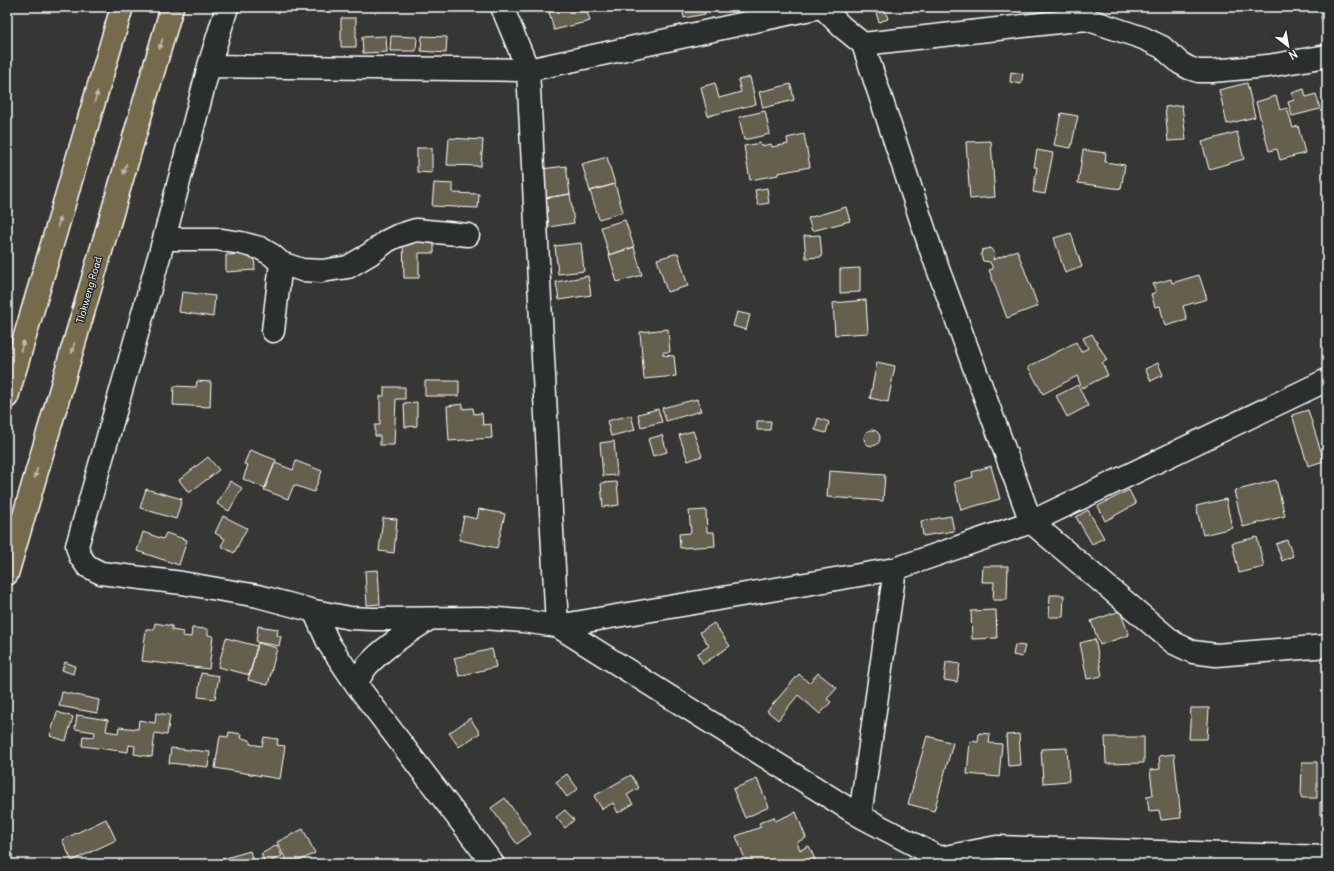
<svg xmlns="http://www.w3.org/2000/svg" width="1334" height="871" viewBox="0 0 1334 871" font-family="Delius,sans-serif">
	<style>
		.building { fill: #655e4e; stroke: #fff }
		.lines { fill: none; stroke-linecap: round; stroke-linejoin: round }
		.minor-casing { stroke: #fff; stroke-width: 25 }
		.major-casing { stroke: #fff; stroke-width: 25 }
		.minor { stroke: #2a2d2e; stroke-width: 22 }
		.major { stroke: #746b4b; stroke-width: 22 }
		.oneway { fill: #c0bcae }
		.labels { text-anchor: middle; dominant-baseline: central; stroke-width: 3; stroke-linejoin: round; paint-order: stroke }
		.street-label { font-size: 10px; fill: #fff; stroke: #2a2d2e }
	</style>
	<rect width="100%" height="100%" fill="#363734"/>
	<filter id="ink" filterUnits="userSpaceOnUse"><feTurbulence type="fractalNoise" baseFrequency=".025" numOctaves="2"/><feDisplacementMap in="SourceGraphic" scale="8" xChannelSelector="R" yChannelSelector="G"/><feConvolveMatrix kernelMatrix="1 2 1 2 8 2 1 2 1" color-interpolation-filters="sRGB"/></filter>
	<g filter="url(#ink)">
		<path class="building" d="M338,7H351V9L338,10Z
			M556,7H586L590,21L554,30L549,12L557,10Z
			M682,7H703L705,14L684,18Z
			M874,7H884L888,19L879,22Z
			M1327,15V38H1324L1321,16Z
			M341,18H356V47H341Z
			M386,36L387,52L363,53L362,37Z
			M391,36L417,37L416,51H390Z
			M422,36L447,37L446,53L421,51Z
			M1011,72L1023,74L1021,84L1010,82Z
			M750,77L756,104L708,116L701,87L715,83L719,98L741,92L738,80Z
			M1247,83L1255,117L1227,124L1219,90Z
			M791,84L794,100L763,108L759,92Z
			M1304,89L1306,97L1316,94L1320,109L1292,116L1288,102L1294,100L1292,93Z
			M1276,96L1280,110L1287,108L1293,128L1298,126L1305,153L1280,160L1277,149L1269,151L1256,102Z
			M1182,105L1186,140L1168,141L1165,107Z
			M765,111L770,134L744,140L739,117Z
			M1061,113L1078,116L1071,148L1054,145Z
			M1237,132L1244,159L1209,169L1202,142Z
			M804,134L810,167L778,173V175L750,180L744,146L760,143L761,146L771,144L772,147L788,144L787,138Z
			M449,138L483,140L481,166L447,165Z
			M991,141L995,197L970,199L966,142Z
			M417,148H432V173L417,172Z
			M1037,150L1053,153L1045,194L1033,192L1037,167H1034Z
			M1083,150L1106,153L1105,162L1125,165L1121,189L1078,183Z
			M607,157L615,184L590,191L582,164Z
			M566,166L570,194L545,198L541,169Z
			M434,183L453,184V193L479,194L478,208L432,206Z
			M615,184L623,212L599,219L590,191Z
			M767,188L769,203L758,205L755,190Z
			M570,194L574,223L549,227L545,198Z
			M846,207L850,221L812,231L808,218Z
			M625,220L634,247L609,255L601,227Z
			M1071,233L1082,267L1065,273L1054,238Z
			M820,235L822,257L806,258L804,236Z
			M403,239H434V253H419V278H404Z
			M581,243L584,271L558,274L555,246Z
			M634,247L642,275L617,282L609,255Z
			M990,248L995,254L993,260L1017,250L1038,306L1007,318L989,270L993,269L990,262L983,261L981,255L982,250Z
			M678,253L688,286L667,292L657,259Z
			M254,254L255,270L226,272V255Z
			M860,268V292L840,293V269Z
			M1199,275L1207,299L1183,306L1187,320L1165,326L1160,306L1155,307L1151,294L1156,292L1153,284L1171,279L1172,283Z
			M588,276L591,295L559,300L556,282Z
			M182,292L215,296L213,317L179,312Z
			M866,300L868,333L835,335L833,303Z
			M737,312L750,315L746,330L733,326Z
			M668,329L670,352H663V355L674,356L676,376L644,379L640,332Z
			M1092,334L1107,360L1102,363L1108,375L1082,388L1077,376L1043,394L1028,367L1076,342L1081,352L1088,348L1083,338Z
			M877,362L895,366L888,402L870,398Z
			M1158,363L1163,375L1151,381L1145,369Z
			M197,381L211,382L210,407L173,405L174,386L196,387Z
			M425,381H459V396H425Z
			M1078,385L1088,406L1067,417L1056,396Z
			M384,387H405V399H396L394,445H380V436H375V425H380V396H384Z
			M697,399L701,411L666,421L662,408Z
			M417,402V426L405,427L404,403Z
			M463,404V409L473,408L474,414L482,413L483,425L491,424L492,438L449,441L447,406Z
			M658,409L662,422L641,427L638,414Z
			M1308,410L1324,461L1308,466L1292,415Z
			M631,415L635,430L611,436L607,421Z
			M818,418L829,422L826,433L815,430Z
			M757,421H771L770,430H757Z
			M864 438a8 8 0 1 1 16 0a8 8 0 1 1-16 0Z
			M693,431L702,456L688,461L679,435Z
			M662,435L667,452L653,456L648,439Z
			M614,441L617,475L603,476L600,443Z
			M250,450L276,460L265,488L243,479L248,465L244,464Z
			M208,457L219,470L189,493L179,480Z
			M296,461L322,471L314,492L294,485L288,499L264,490L275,463L293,470Z
			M991,466L1000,499L961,510L954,482L973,477L972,472Z
			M829,471L885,475L883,501L827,497Z
			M1276,480L1285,516L1243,527L1234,491Z
			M230,481L242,488L229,511L217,504Z
			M617,482L619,505L603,507L601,483Z
			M146,489L182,499L176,519L140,508Z
			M1129,490L1136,504L1105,521L1098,506Z
			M1226,499L1232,528L1203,535L1196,506Z
			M479,509L505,514L497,548L459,540L464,516L477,519Z
			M706,510L707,532H714L715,546L680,548L679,534L691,533L689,511Z
			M1088,510L1104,538L1092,544L1076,517Z
			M223,516L247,528L234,553L221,546L225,539L215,533Z
			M951,516L954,531L923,536L921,521Z
			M383,518L397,519L394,553L379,551Z
			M143,532L163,539L166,533L187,540L179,565L137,551Z
			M1257,537L1264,567L1239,573L1232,543Z
			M1287,540L1293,556L1282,561L1276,544Z
			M983,566H1008L1007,600H993L994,582H982Z
			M378,570L380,604L367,605L365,571Z
			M1050,595H1064L1063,617H1049Z
			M996,610L997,638L972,639L971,611Z
			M1120,611L1129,635L1100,645L1091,621Z
			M155,623L172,626V630L183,632L182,636L191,637L192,628L208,629V635L213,636L209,669L142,661L146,629H154Z
			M714,623L730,646L703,664L697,654L709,646L700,632Z
			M258,626L278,629L277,635L281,636L279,646L256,642Z
			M226,638L257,646L250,675L218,667Z
			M1095,639L1102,676L1087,679L1080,643Z
			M258,643L277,648L268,685L248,680Z
			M1015,645L1025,646L1022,657L1013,655Z
			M492,649L496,667L459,676L454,658Z
			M65,662L75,666L73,674L62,670Z
			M946,662L960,664L957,682L944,680Z
			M201,673L219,676L215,699L198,697Z
			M818,673L837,688L827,699L831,702L820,714L798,695L778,720L767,711L799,674L809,683Z
			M62,692L99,700L97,713L59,706Z
			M1191,708H1209L1207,739H1189Z
			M57,712L73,717L66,741L50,736Z
			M156,713L170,715L167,735L155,733L152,757L134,754L135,746L129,745L128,752L82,746L83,736L94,737L95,732L75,729L77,715L108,720L106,731L118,733L119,727L138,729L139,720L155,723Z
			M470,718L480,733L459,747L449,733Z
			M229,732L242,734L241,738L250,740V744L262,746L264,737L278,739L277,745L285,746L280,779L215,768L220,736L228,737Z
			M979,733L990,734L989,743L1002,744L999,777L967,774L970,741L978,742Z
			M1019,734L1021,765L1008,766L1006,735Z
			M927,736L953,743L934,811L908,804Z
			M1105,737H1144V763L1106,764Z
			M171,748L210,752L208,767L169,763Z
			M1067,748L1069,781L1043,783L1041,749Z
			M1174,754L1181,818L1161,820L1159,810L1149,811L1147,796L1153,795L1150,770L1160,769L1159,756Z
			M1302,762H1317V798H1301Z
			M567,774L578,789L567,797L556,782Z
			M631,775L639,788L627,795L633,804L618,813L613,803L602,809L594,796Z
			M757,779L769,807L745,818L733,789Z
			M505,798L531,834L517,844L491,808Z
			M1320,802H1327V815H1320Z
			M565,810L574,820L565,828L556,817Z
			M796,812L806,838L797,842L800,850L809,846L817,864H747L736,836L761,827L759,823L774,817L775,821Z
			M106,819L116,840L72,861L62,840Z
			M303,829L315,853L293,864H288L277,842Z
			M277,845L282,856L266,864L261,854Z
			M250,851L253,862L249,864H220L219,860Z"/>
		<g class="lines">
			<defs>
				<path id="minor" d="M227,7L209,66L164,239L77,546L80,556L87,566L101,573L182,583L258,596L314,611L350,618L372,619L483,618L523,621L557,626L895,569L1031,522L1327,380
					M502,7L528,70L557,626L860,816L940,858
					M822,7L842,27L863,44L931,250L1031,522L1174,643L1193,652L1216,655L1327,646
					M863,44L1086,19L1143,38L1162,47L1180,63L1189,68L1198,71H1212L1268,66L1327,56
					M209,66L528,70L820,7
					M164,239H216L241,243L260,248L272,255L281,263L302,270L322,271L348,267L370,254L387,241L397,236L416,230L468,235
					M273,331L281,263
					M314,611L329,644L356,684L493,864
					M356,684C360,678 363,670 368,665C385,646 408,633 429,619
					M860,816L895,569
					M926,862L940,858L997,847L1327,857"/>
				<path id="major" d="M7,397L122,7
					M7,574L172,7"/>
			</defs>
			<use href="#minor" class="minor-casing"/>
			<use href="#major" class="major-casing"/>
			<use href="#minor" class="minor"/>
			<use href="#major" class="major"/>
		</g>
		<defs><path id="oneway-solid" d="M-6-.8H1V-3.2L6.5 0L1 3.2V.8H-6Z"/></defs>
		<g class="oneway">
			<use href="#oneway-solid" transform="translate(161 44) rotate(106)"/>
			<use href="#oneway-solid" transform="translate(96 97) rotate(-74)"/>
			<use href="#oneway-solid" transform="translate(125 169) rotate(106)"/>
			<use href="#oneway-solid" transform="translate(59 222) rotate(-74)"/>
			<use href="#oneway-solid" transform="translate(22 346) rotate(-74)"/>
			<use href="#oneway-solid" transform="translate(73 348) rotate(106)"/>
			<use href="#oneway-solid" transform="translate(36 473) rotate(106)"/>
		</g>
	</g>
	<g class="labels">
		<g class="street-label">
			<text transform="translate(89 290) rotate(-74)">Tlokweng Road</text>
		</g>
	</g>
	<rect width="1334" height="871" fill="none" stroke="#2a2d2e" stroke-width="24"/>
	<rect x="12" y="12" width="1310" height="847" fill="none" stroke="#fff" stroke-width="1.5" filter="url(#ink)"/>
	<g transform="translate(1288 46) rotate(149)" stroke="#2a2d2e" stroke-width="3" paint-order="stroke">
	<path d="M0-3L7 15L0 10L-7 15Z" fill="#ffffff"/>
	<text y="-6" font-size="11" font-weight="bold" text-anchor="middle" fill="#ffffff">N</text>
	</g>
</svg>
